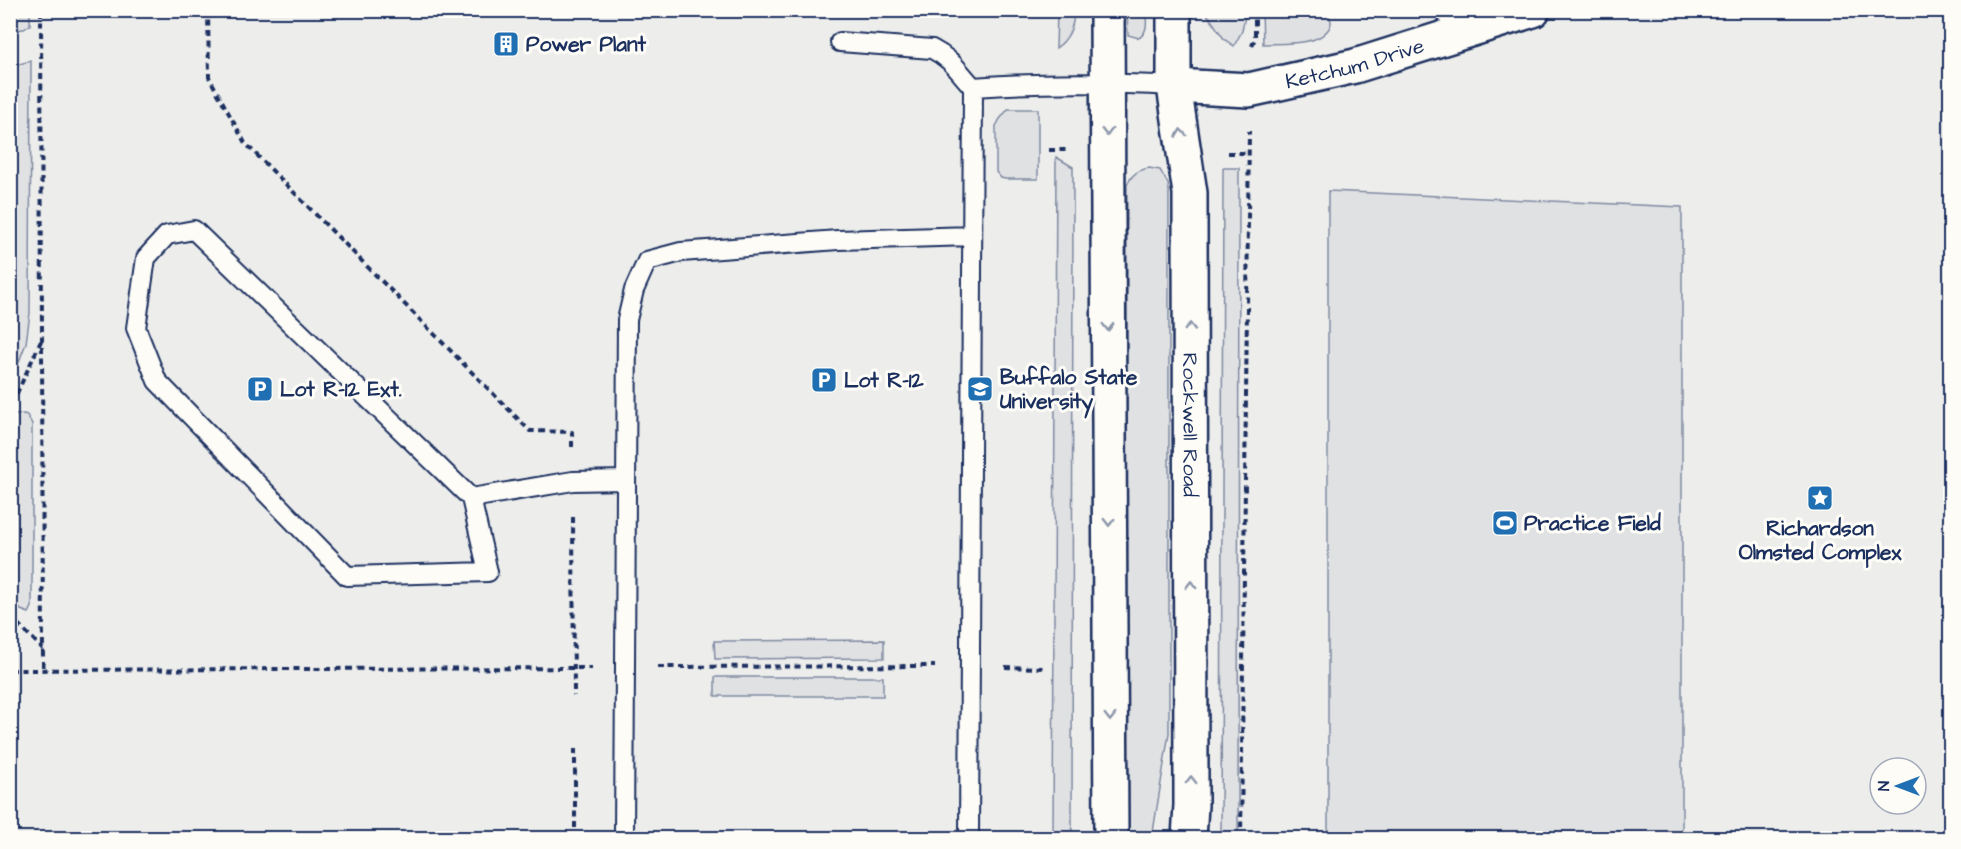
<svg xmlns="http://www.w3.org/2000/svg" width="1961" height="849" viewBox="0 0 1961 849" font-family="'Architects Daughter',sans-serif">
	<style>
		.built { fill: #edeeec; fill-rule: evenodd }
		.green { fill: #e0e1e3; stroke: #7e88a0; stroke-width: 1.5 }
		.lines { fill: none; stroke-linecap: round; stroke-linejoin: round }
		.lane-casing { stroke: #1b2f5e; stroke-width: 22 }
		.street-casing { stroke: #1b2f5e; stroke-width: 38 }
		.secondary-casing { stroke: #1b2f5e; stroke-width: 38 }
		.path { stroke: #1b2f5e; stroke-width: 4; stroke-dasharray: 6 4.5; stroke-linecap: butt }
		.lane { stroke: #fdfcf7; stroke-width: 18 }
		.street { stroke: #fdfcf7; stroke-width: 33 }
		.secondary { stroke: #fdfcf7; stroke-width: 33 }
		.oneway { stroke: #8c96aa }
		.labels { text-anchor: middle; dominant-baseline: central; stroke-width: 6; stroke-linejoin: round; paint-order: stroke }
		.poi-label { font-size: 21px; font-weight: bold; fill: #1b2f5e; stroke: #fdfcf7; text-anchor: start }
		.street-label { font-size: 21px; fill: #1b2f5e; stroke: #fdfcf7 }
	</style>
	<rect width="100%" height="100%" fill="#fdfcf7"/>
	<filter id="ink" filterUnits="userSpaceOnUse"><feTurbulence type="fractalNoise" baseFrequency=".0167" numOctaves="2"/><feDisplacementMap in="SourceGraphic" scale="12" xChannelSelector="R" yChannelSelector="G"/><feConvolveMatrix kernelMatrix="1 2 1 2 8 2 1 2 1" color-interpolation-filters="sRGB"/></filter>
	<g filter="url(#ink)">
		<path class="built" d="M10,11H1950V838H11ZM1880,768H1916V804H1880Z"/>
		<path class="green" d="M11,10L30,11V25L24,29L11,30Z
			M1057,11H1074C1074,26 1069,39 1056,48Z
			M1127,11H1146C1146,21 1149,31 1139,38L1128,35Z
			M1205,11H1246L1242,31L1234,46L1224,39Z
			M1262,11H1325C1331,18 1334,23 1327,31C1315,46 1282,43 1263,44Z
			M31,61L30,313L26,343L11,383V66Z
			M1008,109H1038V179H1005L1001,178L996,172V126L1000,119Z
			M1056,157L1073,167L1072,838H1053Z
			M1149,168L1160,170L1168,184L1169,191V733L1152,838H1126L1127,185C1132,174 1138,170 1149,168Z
			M1223,168H1239L1238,838H1221Z
			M1328,191L1682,207V838H1328Z
			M24,414L27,415L32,424V607L29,613L21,610L10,599L11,421L15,415Z
			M884,640V658L715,659L714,641Z
			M715,677H883V696H715Z"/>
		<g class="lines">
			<defs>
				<path id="lane" d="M1446,10L1455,35
					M840,42L932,49C952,59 958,71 973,87
					M471,498L194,230L167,235L146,258L136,328L157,381L347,576L488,572L471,498L573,481L626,480
					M624,838L627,320L634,290L647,261L681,252L838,240L972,236
					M969,838L973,87C1040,82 1106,82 1174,86"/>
				<g id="street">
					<path id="s1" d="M1174,86L1249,90L1355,66L1533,10"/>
				</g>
				<g id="secondary">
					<path d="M1107,10L1111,838"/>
					<path id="s2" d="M1174,10V86L1190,193L1191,805L1189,838"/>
				</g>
			</defs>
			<use href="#lane" class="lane-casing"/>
			<use href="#street" class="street-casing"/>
			<use href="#secondary" class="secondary-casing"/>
			<path class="path" d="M41,10L43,670
				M208,10L209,77L245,143L530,431L572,432V448
				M1252,46L1255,38V10
				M1049,150H1067
				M1228,153H1248
				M10,402L17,393L41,341
				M573,517L574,696
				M10,616L43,649
				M658,667L935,666
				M1005,667L1046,668
				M10,670L592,668
				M575,828V749
				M1241,838L1249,131"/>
			<use href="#lane" class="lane"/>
			<use href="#street" class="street"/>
			<use href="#secondary" class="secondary"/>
		</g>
		<defs><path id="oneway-chevron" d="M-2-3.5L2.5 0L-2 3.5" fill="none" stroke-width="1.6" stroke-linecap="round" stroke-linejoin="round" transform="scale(1.5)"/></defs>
		<g class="oneway">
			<use href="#oneway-chevron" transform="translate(1107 132) rotate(89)"/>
			<use href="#oneway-chevron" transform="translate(1181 133) rotate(-98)"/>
			<use href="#oneway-chevron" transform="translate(1108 327) rotate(90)"/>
			<use href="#oneway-chevron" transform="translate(1190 327) rotate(-90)"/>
			<use href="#oneway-chevron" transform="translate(1109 522) rotate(90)"/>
			<use href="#oneway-chevron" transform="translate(1191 585) rotate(-90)"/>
			<use href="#oneway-chevron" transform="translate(1110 717) rotate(90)"/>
			<use href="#oneway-chevron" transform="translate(1191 780) rotate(-90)"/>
		</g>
	</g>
	<defs>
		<symbol id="building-square" viewBox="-11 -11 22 22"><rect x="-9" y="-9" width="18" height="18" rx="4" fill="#1f6fb2" stroke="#fdfcf7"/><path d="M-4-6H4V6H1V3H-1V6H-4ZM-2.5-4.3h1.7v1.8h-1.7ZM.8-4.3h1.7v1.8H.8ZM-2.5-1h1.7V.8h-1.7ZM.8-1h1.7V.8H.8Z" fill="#fff"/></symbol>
		<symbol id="parking-square" viewBox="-11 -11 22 22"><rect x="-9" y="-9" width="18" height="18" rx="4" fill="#1f6fb2" stroke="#fdfcf7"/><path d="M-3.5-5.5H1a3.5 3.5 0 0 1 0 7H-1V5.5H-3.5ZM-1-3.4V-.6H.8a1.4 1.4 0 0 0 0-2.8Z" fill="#fff"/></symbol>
		<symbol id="university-square" viewBox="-11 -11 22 22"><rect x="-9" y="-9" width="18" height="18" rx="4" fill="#1f6fb2" stroke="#fdfcf7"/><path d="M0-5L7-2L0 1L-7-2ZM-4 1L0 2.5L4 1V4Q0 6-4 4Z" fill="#fff"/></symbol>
		<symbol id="sight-square" viewBox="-11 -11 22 22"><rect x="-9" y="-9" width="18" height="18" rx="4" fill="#1f6fb2" stroke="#fdfcf7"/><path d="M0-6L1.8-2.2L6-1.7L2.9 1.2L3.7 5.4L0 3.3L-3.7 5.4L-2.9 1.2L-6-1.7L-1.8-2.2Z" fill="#fff"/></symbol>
		<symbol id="stadium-square" viewBox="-11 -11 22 22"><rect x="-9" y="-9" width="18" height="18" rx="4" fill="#1f6fb2" stroke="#fdfcf7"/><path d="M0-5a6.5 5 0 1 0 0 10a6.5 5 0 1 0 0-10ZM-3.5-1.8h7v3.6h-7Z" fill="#fff"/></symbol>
	</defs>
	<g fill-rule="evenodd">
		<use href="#building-square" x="491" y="29" width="30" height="30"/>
		<use href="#parking-square" x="809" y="365" width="30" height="30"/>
		<use href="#parking-square" x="245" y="374" width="30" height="30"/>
		<use href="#university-square" x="965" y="374" width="30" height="30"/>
		<use href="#sight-square" x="1805" y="483" width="30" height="30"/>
		<use href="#stadium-square" x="1490" y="508" width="30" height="30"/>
	</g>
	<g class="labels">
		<g class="poi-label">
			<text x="526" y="44">Power Plant</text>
			<text x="1000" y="377">Buffalo State<tspan x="1000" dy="24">University</tspan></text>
			<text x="844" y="380">Lot R-12</text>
			<text x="280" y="389">Lot R-12 Ext.</text>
			<text x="1524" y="523">Practice Field</text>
			<text x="1820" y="528" text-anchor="middle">Richardson<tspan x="1820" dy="24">Olmsted Complex</tspan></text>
		</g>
		<g class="street-label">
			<text stroke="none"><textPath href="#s1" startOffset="184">Ketchum Drive</textPath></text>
			<text stroke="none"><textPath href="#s2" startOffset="416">Rockwell Road</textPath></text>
		</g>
	</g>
	<rect width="1961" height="849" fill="none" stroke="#fdfcf7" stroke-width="36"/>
	<rect x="18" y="18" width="1925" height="813" fill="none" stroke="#1b2f5e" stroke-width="2" filter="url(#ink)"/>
	<g transform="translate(1898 786) rotate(270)"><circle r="28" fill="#fdfcf7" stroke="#a3aaba" stroke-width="1.5"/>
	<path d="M0-4.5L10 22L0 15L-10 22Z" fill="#1f6fb2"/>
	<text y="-9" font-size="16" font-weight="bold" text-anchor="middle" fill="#1b2f5e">N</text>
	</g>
</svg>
